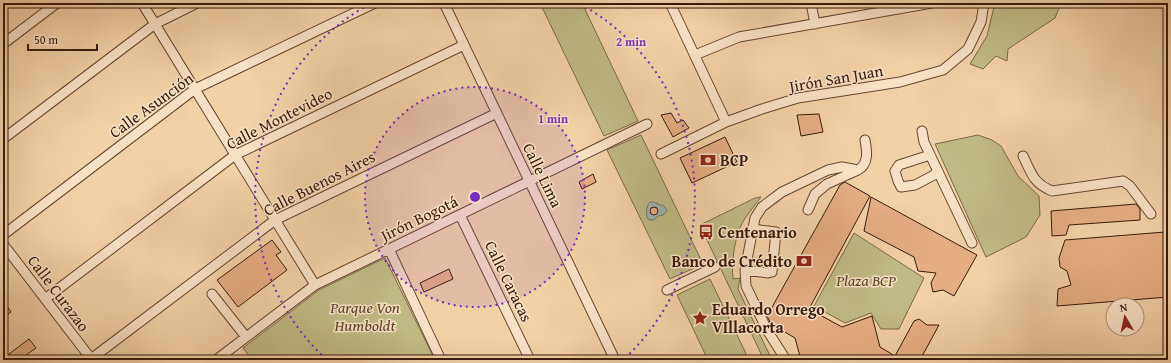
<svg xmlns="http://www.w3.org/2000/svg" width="1171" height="363" viewBox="0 0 1171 363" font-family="'Gentium Book Plus',serif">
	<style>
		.green { fill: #bfba83; stroke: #7b6a48 }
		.water { fill: #9db5af; stroke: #74776e }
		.building { fill: #e6ad81; stroke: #371b0c }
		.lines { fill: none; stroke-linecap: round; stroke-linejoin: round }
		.minor-casing { stroke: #664832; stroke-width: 11 }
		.minor { stroke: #f7e1c4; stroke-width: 9 }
		.ring { fill: none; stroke: #7b2cbf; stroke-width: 2; stroke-dasharray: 2 4 }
		.labels { text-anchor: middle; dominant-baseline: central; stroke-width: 3; stroke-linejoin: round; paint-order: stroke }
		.street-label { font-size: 16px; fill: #371b0c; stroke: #f7e1c4 }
		.poi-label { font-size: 16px; font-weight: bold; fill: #371b0c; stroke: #f7e1c4; text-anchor: start }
		.park-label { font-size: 16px; font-style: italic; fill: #59432a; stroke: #f7e1c4 }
		.centre { fill: #7b2cbf; stroke: #f7e1c4; stroke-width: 2 }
		.ring-label { font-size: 12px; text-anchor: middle; font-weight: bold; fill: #7b2cbf; stroke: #f7e1c4; stroke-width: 3; stroke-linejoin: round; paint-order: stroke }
	</style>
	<rect width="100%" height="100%" fill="#f2d1a5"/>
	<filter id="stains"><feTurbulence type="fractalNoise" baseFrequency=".005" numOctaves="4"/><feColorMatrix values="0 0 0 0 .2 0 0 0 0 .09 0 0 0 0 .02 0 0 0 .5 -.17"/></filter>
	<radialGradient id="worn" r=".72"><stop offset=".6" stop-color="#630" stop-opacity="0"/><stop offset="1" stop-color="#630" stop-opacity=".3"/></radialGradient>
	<path class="green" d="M540,3H582L638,121L604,136Z
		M995,3H1061L1055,18L1008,49L1007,61L996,56L983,69L970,64L987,36Z
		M641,135L703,264L670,279L607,150Z
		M978,135L992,140L1001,146L1018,176L1039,196L1040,215L1026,237L986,257L935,144Z
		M761,197C756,204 749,212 744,220C735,234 731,262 733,279L740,278L738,289L772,360H764L700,225L755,198Z
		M854,233L924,278L899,329H881L871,313L845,323L814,306Z
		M385,258L435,360H252L243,348L319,290Z
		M710,279L749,360H708L677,295Z"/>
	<path class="water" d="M650,202H654L660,205L664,206L667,210L666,212L663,215L658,216L654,220H649C645,216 646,206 650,202Z"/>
	<path class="building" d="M671,113L677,123L683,120L689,128L673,137L661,115Z
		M819,114L823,132L801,136L797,115Z
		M725,137L737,162L692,183L680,158Z
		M593,174L596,182L582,189L579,182Z
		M845,182L870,196L809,309L842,327L872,316L880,347L895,356L914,321L919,319L927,325H939L920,360H801L795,338L771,324L767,316L840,185Z
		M871,197L977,255L954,296L943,290L933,292L931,283L936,273L918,271L914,257L864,231Z
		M1136,204L1140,209V220L1069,225L1066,235L1052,236L1051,211Z
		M650 211a4 4 0 1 1 8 0a4 4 0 1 1-8 0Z
		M1165,232L1168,236V297L1057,306L1058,289L1071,285L1067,271L1060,267L1059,258L1065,240Z
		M272,240L281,252L276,255L287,270L238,307L217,280Z
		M449,269L453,279L424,292L420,283Z
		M3,300L11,312L3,318Z
		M29,339L36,348L19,360H14L9,354Z"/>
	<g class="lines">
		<defs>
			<path id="minor" d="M142,3L315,285
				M444,3L615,360
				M670,3L726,122
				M811,3L815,24
				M3,44L57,3
				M695,55L739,37L932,3
				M922,131L924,142L972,243
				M3,139L155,24L197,3
				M661,154L726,122L762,109L798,98L900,82L943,70L968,49L981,22L984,3
				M930,155L899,165L895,171L898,181L901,187L915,185L934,175L937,171
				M1023,156C1032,174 1033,183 1052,191L1123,181L1130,186L1151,214
				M808,210L815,194L827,184L858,170
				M460,215L530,360
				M3,235L195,89L375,3
				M3,244L92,360
				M389,249L441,360
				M745,270L768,273L772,272L776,232L752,229
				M667,290L715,267
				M212,294L246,337
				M45,299L235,155L464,45
				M91,359L275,220L497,113
				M216,360L315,285L647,124
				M786,360L767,330L746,286L745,270L755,218L762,207L782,192L828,170L842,167L858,170C869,164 867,151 865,140"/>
		</defs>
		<use href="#minor" class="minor-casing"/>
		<use href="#minor" class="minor"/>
	</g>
	<circle cx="475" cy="197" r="110" fill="#7b2cbf" fill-opacity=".12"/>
	<g class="ring">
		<circle cx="475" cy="197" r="110"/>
		<path d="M326 359A220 220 0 0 1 370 4M580 4A220 220 0 0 1 624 359"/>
	</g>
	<defs>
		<symbol id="bank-bare" viewBox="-9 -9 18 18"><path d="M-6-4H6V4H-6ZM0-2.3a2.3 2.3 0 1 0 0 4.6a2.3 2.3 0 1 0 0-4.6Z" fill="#8f2418" stroke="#f7e1c4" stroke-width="2.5" paint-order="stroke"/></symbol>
		<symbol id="bus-bare" viewBox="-9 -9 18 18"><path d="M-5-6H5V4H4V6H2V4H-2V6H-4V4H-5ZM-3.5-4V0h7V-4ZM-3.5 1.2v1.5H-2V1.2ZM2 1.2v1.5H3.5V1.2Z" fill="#8f2418" stroke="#f7e1c4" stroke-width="2.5" paint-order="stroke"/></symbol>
		<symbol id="sight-bare" viewBox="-9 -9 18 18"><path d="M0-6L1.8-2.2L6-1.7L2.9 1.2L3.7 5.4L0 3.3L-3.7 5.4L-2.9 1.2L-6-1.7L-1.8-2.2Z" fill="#8f2418" stroke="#f7e1c4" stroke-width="2.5" paint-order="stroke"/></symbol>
	</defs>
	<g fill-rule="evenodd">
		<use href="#bank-bare" x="697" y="149" width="22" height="22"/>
		<use href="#bus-bare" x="695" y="221" width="22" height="22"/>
		<use href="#bank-bare" x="793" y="250" width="22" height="22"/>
		<use href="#sight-bare" x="689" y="307" width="22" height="22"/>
	</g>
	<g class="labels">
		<g class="street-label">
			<text transform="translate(836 78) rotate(-10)">Jirón San Juan</text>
			<text transform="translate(151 105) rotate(-36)">Calle Asunción</text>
			<text transform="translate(279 118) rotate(-27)">Calle Montevideo</text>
			<text transform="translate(543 175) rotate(64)">Calle Lima</text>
			<text transform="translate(319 183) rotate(-27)">Calle Buenos Aires</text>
			<text transform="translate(419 218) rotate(-26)">Jirón Bogotá</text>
			<text transform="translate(509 281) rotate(64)">Calle Caracas</text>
			<text transform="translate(59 293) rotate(53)">Calle Curazao</text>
		</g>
		<g class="poi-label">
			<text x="720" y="160">BCP</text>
			<text x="718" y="232">Centenario</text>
			<text x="792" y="261" text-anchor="end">Banco de Crédito</text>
			<text x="712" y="309">Eduardo Orrego<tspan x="712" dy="18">VIllacorta</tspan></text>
		</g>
		<g class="park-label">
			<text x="866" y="280">Plaza BCP</text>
			<text x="365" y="307">Parque Von<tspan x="365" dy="18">Humboldt</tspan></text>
		</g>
	</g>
	<circle cx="475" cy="197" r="6" class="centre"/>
	<g class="ring-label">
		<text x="631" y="46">2 min</text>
		<text x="553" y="123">1 min</text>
	</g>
	<rect width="1171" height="363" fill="none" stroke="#f2d1a5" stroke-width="16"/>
	<rect x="4" y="4" width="1163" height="355" fill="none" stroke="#371b0c" stroke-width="2"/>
	<rect x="8" y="8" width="1155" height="347" fill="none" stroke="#371b0c"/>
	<g transform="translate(1125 317) rotate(351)"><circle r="19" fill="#f7e1c4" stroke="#aa927a"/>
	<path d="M0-3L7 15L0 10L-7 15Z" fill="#8f2418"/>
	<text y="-6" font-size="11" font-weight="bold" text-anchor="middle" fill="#371b0c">N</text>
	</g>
	<path d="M28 44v6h69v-6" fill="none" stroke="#371b0c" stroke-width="2"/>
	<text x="34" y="44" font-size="12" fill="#371b0c" stroke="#f7e1c4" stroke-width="3" paint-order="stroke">50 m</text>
	<rect width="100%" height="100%" filter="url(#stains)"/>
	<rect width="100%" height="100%" fill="url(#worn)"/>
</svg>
